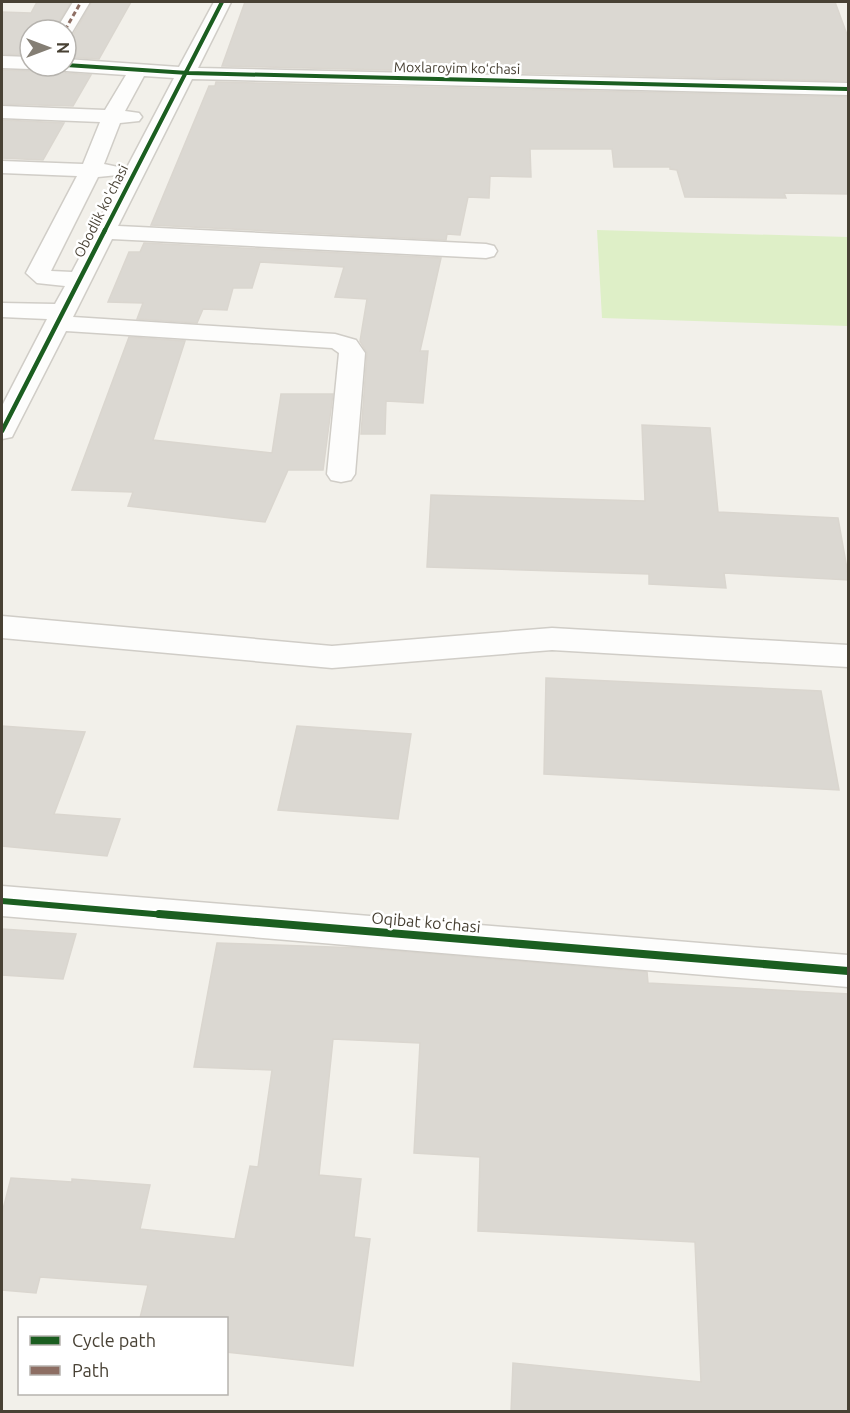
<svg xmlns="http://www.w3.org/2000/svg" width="850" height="1413" viewBox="0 0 850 1413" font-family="Ubuntu,sans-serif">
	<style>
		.green { fill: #deefc7 }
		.building { fill: #dbd8d2; stroke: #dad6cf; stroke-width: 1.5 }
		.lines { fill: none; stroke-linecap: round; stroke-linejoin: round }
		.minor-casing { stroke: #d0cdc7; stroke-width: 3 }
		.minor { fill: #fdfdfc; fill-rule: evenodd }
		.quiet { stroke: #8d6e63; stroke-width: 3; stroke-dasharray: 5 3; stroke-linecap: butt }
		.cycleway-far3-casing { stroke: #fff; stroke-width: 6 }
		.cycleway-far2-casing { stroke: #fff; stroke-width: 8 }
		.cycleway-far1-casing { stroke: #fff; stroke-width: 10 }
		.cycleway-casing { stroke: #fff; stroke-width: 11 }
		.cycleway-far3 { stroke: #1b5e20; stroke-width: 4 }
		.cycleway-far2 { stroke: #1b5e20; stroke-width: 4.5 }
		.cycleway-far1 { stroke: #1b5e20; stroke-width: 6 }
		.cycleway { stroke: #1b5e20; stroke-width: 8 }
		.labels { text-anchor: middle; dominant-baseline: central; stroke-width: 5; stroke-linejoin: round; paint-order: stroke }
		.far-street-label { font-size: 14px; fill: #484134; stroke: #fff }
		.street-label { font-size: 16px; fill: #484134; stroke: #fff }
	</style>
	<rect width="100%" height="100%" fill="#f2f0ea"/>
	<path class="green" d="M597,230L848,237V326L602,318Z"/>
	<path class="building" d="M37,2H71L54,30H30V55L2,54V12L31,13Z
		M92,2H131L99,59L66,57V37L73,35Z
		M245,2H835L849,40V81L222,66Z
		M39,66H55L66,73L91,75L73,106L2,104V70L30,71Z
		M216,82L849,97V194L784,193L786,198L685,197L677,170L670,169V167H614L612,149H530L531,177L490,176L489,198L468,197L460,235L447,234L446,240L151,225L209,86H215Z
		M2,120L64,123L43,160L2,158Z
		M144,243L441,258L420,351H428L423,403L386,401L385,434H361L367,353L360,341L367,299L335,297L344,267L260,262L252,288H233L227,310L203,309L197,323L137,319L143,303L108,302L129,252H140Z
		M129,337L185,341L153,440L272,453L281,394H333L323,470H288L265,522L128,506L133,492L72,490Z
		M642,425L710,428L718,512L838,518L849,580L724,573L726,588L649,584V574L427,567L431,495L645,501Z
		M546,678L821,691L839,790L544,774Z
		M2,726L85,732L54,814L120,819L107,856L2,846Z
		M297,726L411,734L398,819L278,810Z
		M2,929L76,934L63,979L2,975Z
		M217,943L361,948L647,972L648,983L849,994V1412H511L513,1363L701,1382L695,1242L478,1231L480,1157L414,1153L420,1043L333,1039L319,1175L361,1179L354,1237L370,1239L353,1366L226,1352V1318H140L148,1285L40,1277L36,1293L2,1290V1213L11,1178L72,1182V1179L150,1185L140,1229L235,1239L250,1166L258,1167L272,1070L194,1067Z"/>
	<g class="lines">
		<defs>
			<path id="minor" d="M73,2H90L71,34L66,35V30H56Z
				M214,2H231L198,68L848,83V95L192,79L118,226L486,244L494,246L497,251L494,256L486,258L112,239L73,317L335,334L356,340L365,353L355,474L351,480L341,482L331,480L327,474L339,353L332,348L66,331L15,431L12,437L2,439V406L47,319L2,317V303L55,304L65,286L37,283L26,273L77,176L2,173V161L83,164L100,122L2,118V106L105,110L126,75L66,71L57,66H66V59L179,67ZM144,76L174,78L72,272L51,271L98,177L118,175L122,171L118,167L104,164L120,123L139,121L142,117L139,113L125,111Z
				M2,56L30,57V66H37L30,69L2,68Z
				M2,616L332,646L552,628L848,645V667L552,650L332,668L2,638Z
				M2,886L848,955V987L2,916Z"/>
		</defs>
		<use href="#minor" class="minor-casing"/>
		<use href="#minor" class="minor"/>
		<path class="quiet" d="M65,30L81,2"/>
		<defs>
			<path id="cycleway-far3" d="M66,65L188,73L848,89
				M104,232L222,2"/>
			<path id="cycleway-far2" d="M2,431L105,230"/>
			<path id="cycleway-far1" d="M2,901L177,916"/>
			<path id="cycleway" d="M159,914L848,971"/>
		</defs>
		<use href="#cycleway-far3" class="cycleway-far3-casing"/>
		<use href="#cycleway-far2" class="cycleway-far2-casing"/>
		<use href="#cycleway-far1" class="cycleway-far1-casing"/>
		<use href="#cycleway" class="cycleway-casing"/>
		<use href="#cycleway-far3" class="cycleway-far3"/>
		<use href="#cycleway-far2" class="cycleway-far2"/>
		<use href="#cycleway-far1" class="cycleway-far1"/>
		<use href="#cycleway" class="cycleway"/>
	</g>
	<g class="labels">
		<g class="far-street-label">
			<text transform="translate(457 68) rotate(1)">Moxlaroyim koʻchasi</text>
			<text transform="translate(101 211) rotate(-63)">Obodlik ko'chasi</text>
		</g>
		<g class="street-label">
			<text transform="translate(426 922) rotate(5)">Oqibat koʻchasi</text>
		</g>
	</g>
	<rect width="850" height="1413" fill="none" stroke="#484134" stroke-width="6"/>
	<rect x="18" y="1317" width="210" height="78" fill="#ffffff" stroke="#b6b3ae" stroke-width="1.5"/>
	<rect x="30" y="1336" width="30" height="9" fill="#1b5e20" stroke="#b6b3ae" stroke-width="1.5"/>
	<text x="72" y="1347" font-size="18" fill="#484134">Cycle path</text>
	<rect x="30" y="1366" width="30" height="9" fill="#8d6e63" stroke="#b6b3ae" stroke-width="1.5"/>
	<text x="72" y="1377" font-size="18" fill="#484134">Path</text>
	<g transform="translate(48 48) rotate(90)"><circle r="28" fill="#ffffff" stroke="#b6b3ae" stroke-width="1.5"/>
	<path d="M0-4.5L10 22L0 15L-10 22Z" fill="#847e74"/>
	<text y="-9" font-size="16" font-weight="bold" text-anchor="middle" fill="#484134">N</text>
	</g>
</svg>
